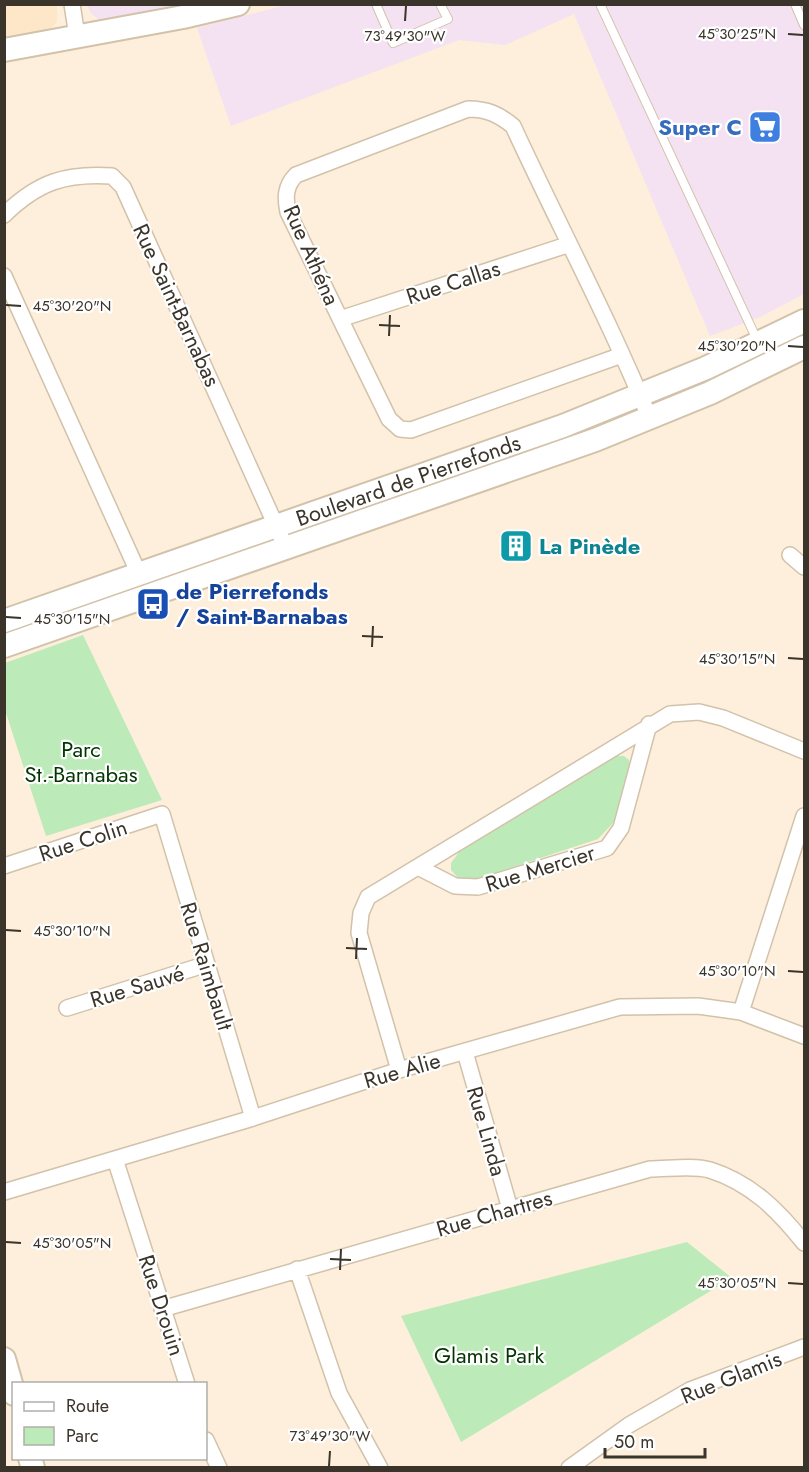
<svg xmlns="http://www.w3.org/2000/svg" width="809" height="1472" viewBox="0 0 809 1472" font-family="Jost,sans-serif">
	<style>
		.commercial { fill: #f4e1f1 }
		.built { fill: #fde7c8 }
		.green { fill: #bdeab9 }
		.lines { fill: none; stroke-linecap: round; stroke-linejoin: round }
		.lane-casing { stroke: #d2c2aa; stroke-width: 10 }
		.street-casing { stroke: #d2c2aa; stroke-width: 18 }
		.secondary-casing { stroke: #d2c2aa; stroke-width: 26 }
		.lane { stroke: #fff; stroke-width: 8 }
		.street { stroke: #fff; stroke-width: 15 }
		.secondary { stroke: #fff; stroke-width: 22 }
		.ticks { fill: none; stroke: #3a342a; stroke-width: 2 }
		.labels { text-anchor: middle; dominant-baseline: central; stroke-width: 4.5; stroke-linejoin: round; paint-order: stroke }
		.shop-label { font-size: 22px; font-weight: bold; fill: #366cbe; stroke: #fff; text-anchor: end }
		.street-label { font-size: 22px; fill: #3a342a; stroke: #fff }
		.culture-label { font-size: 22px; font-weight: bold; fill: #0d838f; stroke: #fff; text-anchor: start }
		.transit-label { font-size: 22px; font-weight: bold; fill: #164399; stroke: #fff; text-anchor: start }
		.park-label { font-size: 22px; fill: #023401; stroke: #fff }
		.ticks-label { font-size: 15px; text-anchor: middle; fill: #3a342a; stroke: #fff; stroke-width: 4.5; stroke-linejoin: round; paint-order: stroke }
	</style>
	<rect width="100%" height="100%" fill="#fdefdc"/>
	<path class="commercial" d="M290,4L804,5V294L760,317L710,336L574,14L505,45L459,40L231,126L197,28Z
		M87,5L175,4V5L99,20L90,12Z"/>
	<path class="built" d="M5,4L57,5V22L50,29L5,36Z"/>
	<path class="green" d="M83,635L162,800L46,836L5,710V663Z
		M615,756H624L629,760L630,767L614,822L598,839L477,879H459L451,870V863L459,852Z
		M687,1242L732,1278L461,1442L401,1316Z"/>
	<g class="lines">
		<defs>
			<path id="lane" d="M376,4L393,43L448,19L440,4
				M600,4L758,342
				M795,4L804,25"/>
			<path id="street" d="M72,4L77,36
				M4,215C38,182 65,173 112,176L123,187L286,548
				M4,276L139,574
				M340,319L567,245
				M622,355L411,430L400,429L389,419L288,212C285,198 285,186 296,175L468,109C487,109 498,114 513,126C558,224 609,319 650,419
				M790,555L804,567
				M4,866L162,814L253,1118
				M418,867L455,886L478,887L607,848L621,828L649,724
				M67,1008L207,964
				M741,1012L804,816
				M465,1052L510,1209
				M399,1070L359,933L361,913L368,897L670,714L699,712L723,718L804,751
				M115,1159L187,1384
				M4,1192L253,1118L399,1070L620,1007L698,1006L741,1012L804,1036
				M297,1269L339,1393L380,1468
				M162,1309L650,1169C668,1169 693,1165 710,1170C751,1183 779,1211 804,1243
				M206,1440L219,1468
				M569,1468L629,1425L690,1390L804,1347"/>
			<g id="secondary">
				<path d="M4,50L183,17L238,4"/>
				<path id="s1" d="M4,621L563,426L706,368L804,321"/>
				<path d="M4,646L595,440L710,393L804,347"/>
				<path d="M4,1359L14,1394"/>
				<path d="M30,1458L33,1468"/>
			</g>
		</defs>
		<use href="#lane" class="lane-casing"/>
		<use href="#street" class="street-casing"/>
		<use href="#secondary" class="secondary-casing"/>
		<use href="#lane" class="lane"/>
		<use href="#street" class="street"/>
		<use href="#secondary" class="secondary"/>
	</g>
	<path class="ticks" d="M405,21L406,6M788,34L803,35M6,305L21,306M379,325L400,326M389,336L390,315M788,346L803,347M6,617L21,618M362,636L383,637M372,647L373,626M788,658L803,659M6,930L21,931M346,948L367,949M356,959L357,938M788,971L803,972M6,1242L21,1243M330,1259L351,1260M340,1270L341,1249M788,1283L803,1284M329,1466L330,1451"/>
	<defs>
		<symbol id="supermarket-square" viewBox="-11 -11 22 22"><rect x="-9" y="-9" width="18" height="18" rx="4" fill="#3f7fe0" stroke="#fff"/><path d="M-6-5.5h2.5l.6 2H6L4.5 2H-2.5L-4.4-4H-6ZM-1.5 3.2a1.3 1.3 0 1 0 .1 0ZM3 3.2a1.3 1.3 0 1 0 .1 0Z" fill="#fff"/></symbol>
		<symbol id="building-square" viewBox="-11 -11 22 22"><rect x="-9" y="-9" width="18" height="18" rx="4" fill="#0f9aa8" stroke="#fff"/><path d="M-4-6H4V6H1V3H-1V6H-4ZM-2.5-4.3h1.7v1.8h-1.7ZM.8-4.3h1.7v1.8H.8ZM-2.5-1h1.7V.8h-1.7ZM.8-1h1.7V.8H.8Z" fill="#fff"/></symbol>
		<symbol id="bus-square" viewBox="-11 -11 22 22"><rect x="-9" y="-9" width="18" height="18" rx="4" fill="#1a4fb4" stroke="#fff"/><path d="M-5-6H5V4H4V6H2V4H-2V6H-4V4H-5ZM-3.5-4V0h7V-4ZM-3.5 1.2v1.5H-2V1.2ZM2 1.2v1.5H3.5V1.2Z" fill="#fff"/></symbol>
	</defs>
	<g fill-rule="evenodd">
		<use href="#supermarket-square" x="746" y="108" width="38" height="38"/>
		<use href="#building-square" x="497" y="527" width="38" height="38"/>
		<use href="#bus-square" x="134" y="585" width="38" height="38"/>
	</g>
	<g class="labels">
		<g class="shop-label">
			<text x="742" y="127">Super C</text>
		</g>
		<g class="street-label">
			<text transform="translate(312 255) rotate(66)">Rue Athéna</text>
			<text transform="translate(453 282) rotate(-18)">Rue Callas</text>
			<text transform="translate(177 305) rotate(65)">Rue Saint-Barnabas</text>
			<text stroke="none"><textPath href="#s1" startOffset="428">Boulevard de Pierrefonds</textPath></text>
			<text transform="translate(83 840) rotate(-18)">Rue Colin</text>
			<text transform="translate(540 868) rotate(-17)">Rue Mercier</text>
			<text transform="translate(207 966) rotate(73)">Rue Raimbault</text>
			<text transform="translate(137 986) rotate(-17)">Rue Sauvé</text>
			<text transform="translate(402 1070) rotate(-16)">Rue Alie</text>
			<text transform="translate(487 1131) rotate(74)">Rue Linda</text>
			<text transform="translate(494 1213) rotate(-16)">Rue Chartres</text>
			<text transform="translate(162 1305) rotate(72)">Rue Drouin</text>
			<text transform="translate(731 1377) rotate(-22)">Rue Glamis</text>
		</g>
		<g class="culture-label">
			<text x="539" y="546">La Pinède</text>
		</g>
		<g class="transit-label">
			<text x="176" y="591">de Pierrefonds<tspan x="176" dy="25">/ Saint-Barnabas</tspan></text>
		</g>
		<g class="park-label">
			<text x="81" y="749">Parc<tspan x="81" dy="25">St.-Barnabas</tspan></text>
			<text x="489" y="1355">Glamis Park</text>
		</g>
	</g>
	<g class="ticks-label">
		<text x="737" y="39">45°30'25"N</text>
		<text x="405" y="41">73°49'30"W</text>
		<text x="72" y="311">45°30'20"N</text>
		<text x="737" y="351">45°30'20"N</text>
		<text x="72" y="624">45°30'15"N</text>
		<text x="737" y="664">45°30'15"N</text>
		<text x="72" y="936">45°30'10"N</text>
		<text x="737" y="976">45°30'10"N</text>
		<text x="72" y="1248">45°30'05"N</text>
		<text x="737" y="1288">45°30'05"N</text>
		<text x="330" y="1441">73°49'30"W</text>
	</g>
	<rect width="809" height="1472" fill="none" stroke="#3a342a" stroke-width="12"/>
	<rect x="12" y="1382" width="195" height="78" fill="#ffffff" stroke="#b0aeaa" stroke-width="1.5"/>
	<rect x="24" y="1402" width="30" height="9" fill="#ffffff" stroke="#b0aeaa" stroke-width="1.5"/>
	<text x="66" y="1412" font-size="18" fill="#3a342a">Route</text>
	<rect x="24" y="1427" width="30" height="18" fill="#bdeab9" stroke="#b0aeaa" stroke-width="1.5"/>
	<text x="66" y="1442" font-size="18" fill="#3a342a">Parc</text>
	<path d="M605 1448v9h100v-9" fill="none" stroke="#3a342a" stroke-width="3"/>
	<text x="614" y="1448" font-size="18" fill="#3a342a" stroke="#ffffff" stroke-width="4.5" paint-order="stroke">50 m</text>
</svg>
